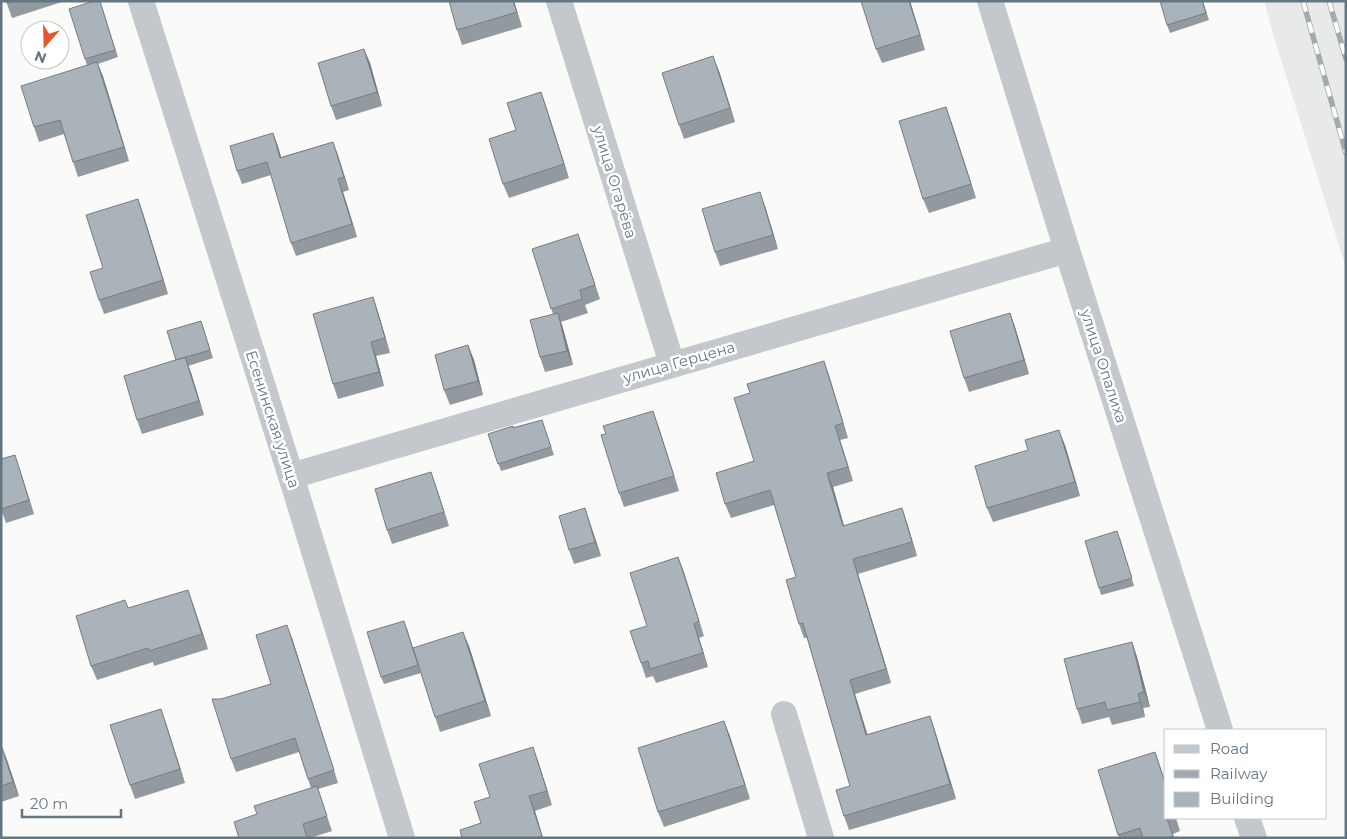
<svg xmlns="http://www.w3.org/2000/svg" width="1347" height="839" viewBox="0 0 1347 839" font-family="Montserrat,sans-serif">
	<style>
		.built { fill: #e8e9e9 }
		.lines { fill: none; stroke-linecap: round; stroke-linejoin: round }
		.minor { stroke: #c3c8cc; stroke-width: 26 }
		.rail-casing { stroke: #a2aab0; stroke-width: 5.5 }
		.rail { stroke: #fff; stroke-width: 4; stroke-dasharray: 11; stroke-linecap: butt }
		.wall { fill: #929a9f }
		.shaded-wall { fill: #777d82 }
		.building { fill: #aab3b9; stroke: #777d82 }
		.labels { text-anchor: middle; dominant-baseline: central; stroke-width: 5; stroke-linejoin: round; paint-order: stroke }
		.street-label { font-size: 15px; fill: #657683; stroke: #fff }
	</style>
	<rect width="100%" height="100%" fill="#fafaf8"/>
	<path class="built" d="M1264,1H1346V268L1274,37Z"/>
	<g class="lines">
		<path class="minor" d="M141,1L291,476L402,838
			M559,1L672,364
			M990,1L1067,250L1220,730
			M291,476L1067,250
			M784,714L821,838
			M1247,818L1254,838"/>
		<defs>
			<path id="rail" d="M1303,1L1346,153
				M1329,1L1346,59"/>
		</defs>
		<use href="#rail" class="rail-casing"/>
		<use href="#rail" class="rail"/>
	</g>
	<path class="wall" d="M6,1H65L12,18Z
		M100,1L118,57L98,64L129,161L78,177L64,134L39,142L34,127L87,65L85,59Z
		M449,1H514L522,27L462,45L457,30Z
		M910,1L925,50L882,63L876,49Z
		M1203,1L1209,20L1170,33L1167,25Z
		M364,49L370,63L382,106L336,120L331,106Z
		M719,71L735,122L684,139L679,125Z
		M541,92L569,178L509,198L503,184L516,130Z
		M951,121L976,198L929,213L923,199Z
		M273,133L281,157L333,142L349,190L343,192L357,237L296,256L291,243L271,175L242,184L237,171Z
		M138,199L168,294L104,314L99,300L103,268Z
		M765,206L778,249L720,266L715,252Z
		M583,248L600,299L585,305L588,313L561,322L573,365L545,372L540,357L553,314L532,249Z
		M373,297L378,312L390,353L376,356L384,386L338,399L333,384Z
		M1010,313L1015,327L1029,374L969,392L964,378Z
		M201,321L213,358L188,366L204,415L142,434L137,420Z
		M468,345L474,360L483,395L450,405L444,390Z
		M824,361L848,438L840,440L853,481L833,487L844,526L902,508L907,523L917,556L858,574L891,683L855,694L867,735L930,716L935,731L956,799L849,830L844,816L850,786L807,638H804L799,624L796,577L774,505L731,518L725,504L754,461L750,393Z
		M542,420L554,455L501,471L488,434Z
		M658,425L679,491L624,507L619,493Z
		M1065,445L1080,496L993,522L987,508Z
		M1,459L20,470L34,514L6,523L1,509Z
		M431,472L449,526L392,544L387,530Z
		M585,508L601,556L574,564L569,550Z
		M1120,538L1134,586L1101,595L1099,588Z
		M678,557L704,636L699,638L708,667L656,683L653,676L646,678L641,663L647,626Z
		M193,604L208,649L154,666L153,662L97,680L91,666L128,608Z
		M407,628L413,648L469,646L491,716L440,732L421,673L384,684L381,677Z
		M292,638L338,783L318,789L332,831L310,838H239L257,814L311,788L299,752L236,772L231,759L221,699L271,684Z
		M1132,642L1137,657L1150,707L1143,708L1145,717L1112,725L1109,717L1082,724L1077,709Z
		M161,709L185,783L135,799L130,785Z
		M724,721L750,799L664,827L658,812Z
		M1,745L7,760L19,796L1,802Z
		M1155,752L1166,784V818H1176L1180,831L1173,834L1174,838H1120L1118,835Z
		M538,761L552,805L535,811L543,838H462L481,823L490,797Z"/>
	<path class="shaded-wall" d="M513,1H514L522,27L517,12Z
		M909,1H910L925,50L920,35Z
		M364,49L370,63L382,106L377,92Z
		M713,56L719,71L735,122L730,108Z
		M97,62L103,76L129,161L124,147Z
		M541,92L546,106L569,178L564,164Z
		M946,107L951,121L976,198L971,184Z
		M273,133L278,146L285,171L280,158Z
		M333,142L338,155L349,190L344,177Z
		M338,179L343,192L357,237L352,224Z
		M760,192L765,206L778,249L773,235Z
		M138,199L143,213L168,294L163,280Z
		M373,297L378,312L390,353L385,338Z
		M558,313L563,328L573,365L567,351Z
		M1010,313L1015,327L1029,374L1024,360Z
		M371,342L376,356L384,386L379,372Z
		M468,345L474,360L483,395L478,381Z
		M185,357L191,372L204,415L199,401Z
		M824,361L829,375L848,438L843,423Z
		M653,411L658,425L679,491L674,476Z
		M835,426L840,440L853,481L848,467Z
		M1059,430L1065,445L1080,496L1075,482Z
		M15,455L20,470L34,514L29,500Z
		M431,472L436,486L449,526L444,512Z
		M827,473L833,487L848,540L843,526Z
		M585,508L601,556L595,542Z
		M902,508L907,523L917,556L912,542Z
		M678,557L684,572L704,636L699,621Z
		M853,559L858,574L891,683L886,669Z
		M188,590L193,604L208,649L202,634Z
		M694,624L699,638L708,667L703,653Z
		M287,625L292,638L338,783L334,770Z
		M463,632L469,646L491,716L485,701Z
		M1132,642L1137,657L1150,707L1144,692Z
		M850,680L855,694L872,749L866,735Z
		M1138,694L1143,708L1145,717L1140,702Z
		M161,709L166,723L185,783L180,769Z
		M930,716L935,731L956,799L950,784Z
		M724,721L730,736L750,799L745,785Z
		M2,745L19,796L13,782Z
		M533,747L538,761L552,805L547,791Z
		M1155,752L1166,784V786Z
		M529,796L535,811L543,838L542,836Z"/>
	<path class="building" d="M6,1H13L7,3Z
		M94,1H100L115,50L85,59L69,9Z
		M449,1H513L517,12L457,30Z
		M861,1H909L920,35L876,49Z
		M1160,1H1202L1206,13L1167,25Z
		M364,49L377,92L331,106L318,63Z
		M713,56L730,108L679,125L662,73Z
		M97,62L124,147L73,162L60,120L34,127L21,86Z
		M541,92L564,164L503,184L489,139L516,130L507,103Z
		M946,107L971,184L923,199L899,121Z
		M273,133L280,158L333,142L344,177L338,179L352,224L291,243L267,162L237,171L230,146Z
		M760,192L773,235L715,252L702,209Z
		M138,199L163,280L99,300L90,272L103,268L86,215Z
		M578,234L595,285L580,290L582,299L551,309L532,249Z
		M373,297L385,338L371,342L379,372L333,384L313,314Z
		M558,313L567,351L540,357L530,320Z
		M1010,313L1024,360L964,378L950,331Z
		M201,321L210,350L176,360L167,331Z
		M468,345L478,381L444,390L435,355Z
		M185,357L199,401L137,420L124,376Z
		M824,361L843,423L835,426L848,467L827,473L843,526L902,508L912,542L853,559L886,669L850,680L866,735L930,716L950,784L844,816L836,790L850,786L803,623L799,624L786,580L796,577L770,490L725,504L716,473L754,461L734,398L750,393L747,384Z
		M653,411L674,476L619,493L601,435L606,434L603,426Z
		M542,420L551,447L498,464L488,434L513,426V428Z
		M1059,430L1075,482L987,508L975,466L1028,450L1025,440Z
		M15,455L29,500L1,509V459Z
		M431,472L444,512L387,530L375,489Z
		M585,508L595,542L569,550L559,516Z
		M1117,531L1132,578L1099,588L1085,541Z
		M678,557L699,621L694,624L703,653L650,669L648,661L641,663L630,631L647,626L630,573Z
		M188,590L202,634L149,651L148,648L91,666L76,616L125,600L128,608Z
		M404,621L418,665L381,677L367,632Z
		M287,625L334,770L308,779L295,738L231,759L212,699H221L271,684L256,635Z
		M463,632L485,701L435,717L413,648Z
		M1132,642L1144,692L1138,694L1140,702L1107,710L1105,702L1077,709L1064,659Z
		M161,709L180,769L130,785L110,725Z
		M724,721L745,785L658,812L638,748Z
		M1,745L13,782L1,786Z
		M533,747L547,791L529,796L542,836L536,838H462L460,830L481,823L474,802L490,797L479,764Z
		M1155,752L1166,786V818H1173L1167,819L1173,836L1167,838H1143L1140,828L1118,835L1098,770Z
		M317,786L327,816L303,824L307,838H239L234,822L257,814L254,806Z"/>
	<g class="labels">
		<g class="street-label">
			<text transform="translate(615 182) rotate(73)">улица Огарёва</text>
			<text transform="translate(679 362) rotate(-16)">улица Герцена</text>
			<text transform="translate(1104 366) rotate(72)">улица Опалиха</text>
			<text transform="translate(273 419) rotate(72)">Есенинская улица</text>
		</g>
	</g>
	<rect width="1347" height="839" fill="none" stroke="#657683" stroke-width="5"/>
	<rect x="1164" y="729" width="162" height="90" fill="#ffffff" stroke="#c1c8cd"/>
	<rect x="1174" y="745" width="25" height="8" fill="#c3c8cc" stroke="#c1c8cd"/>
	<text x="1210" y="754" font-size="15" fill="#657683">Road</text>
	<rect x="1174" y="770" width="25" height="8" fill="#a2aab0" stroke="#c1c8cd"/>
	<text x="1210" y="779" font-size="15" fill="#657683">Railway</text>
	<rect x="1174" y="792" width="25" height="15" fill="#aab3b9" stroke="#c1c8cd"/>
	<text x="1210" y="804" font-size="15" fill="#657683">Building</text>
	<g transform="translate(45 45) rotate(200)"><circle r="24" fill="#ffffff" stroke="#c1c8cd"/>
	<path d="M0-4L9 19L0 12L-9 19Z" fill="#e4572e"/>
	<text y="-8" font-size="14" font-weight="bold" text-anchor="middle" fill="#657683">N</text>
	</g>
	<path d="M22 809v8h99v-8" fill="none" stroke="#657683" stroke-width="2.5"/>
	<text x="30" y="809" font-size="15" fill="#657683" stroke="#ffffff" stroke-width="4" paint-order="stroke">20 m</text>
</svg>
